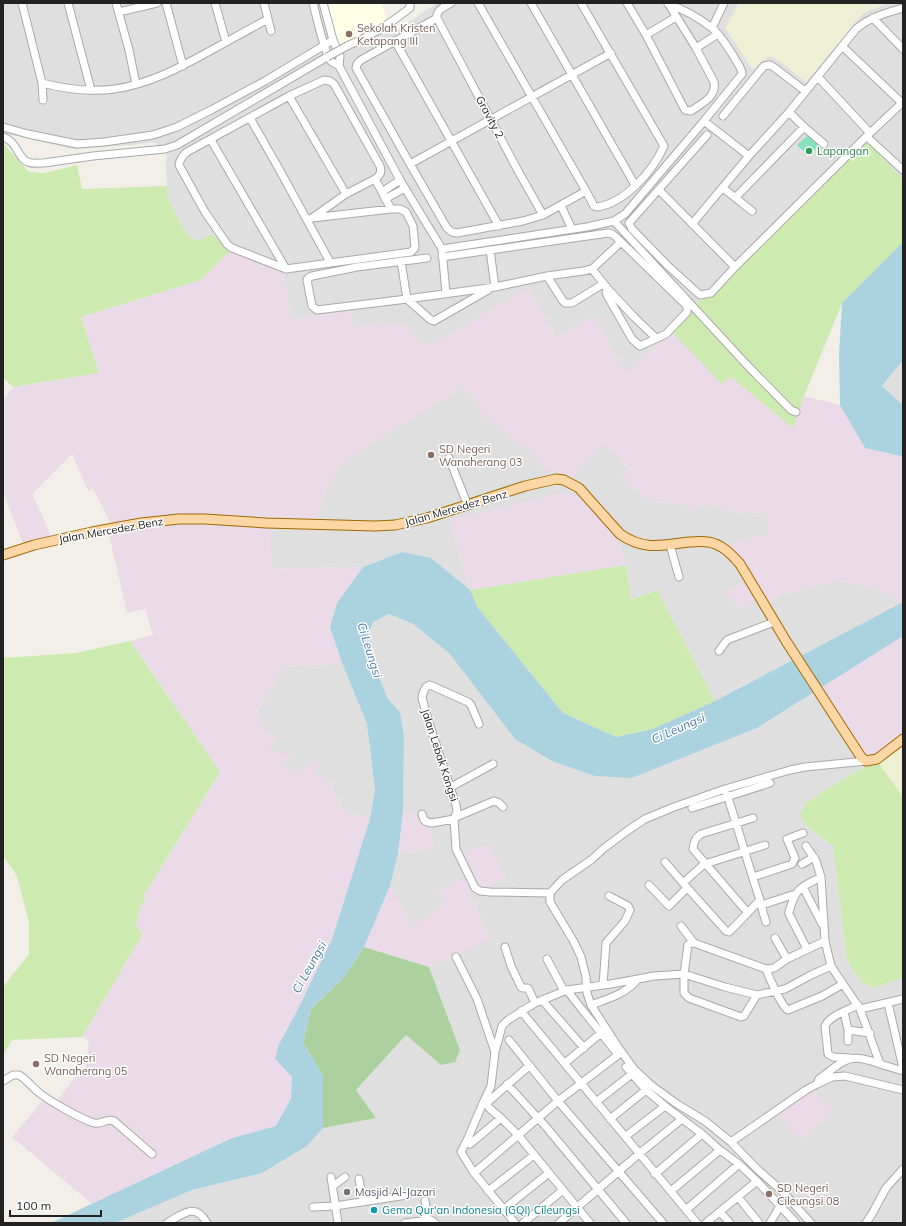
<svg xmlns="http://www.w3.org/2000/svg" width="906" height="1226" viewBox="0 0 906 1226" font-family="Mulish,sans-serif">
	<style>
		.residential { fill: #e0dfdf }
		.industrial { fill: #ebdbe8 }
		.education { fill: #ffffe5 }
		.farmland { fill: #eef0d5 }
		.grass { fill: #cdebb0 }
		.forest { fill: #add19e }
		.pitch { fill: #88e0be }
		.water { fill: #aad3df }
		.lines { fill: none; stroke-linecap: round; stroke-linejoin: round }
		.minor-casing { stroke: #a9a9a9; stroke-width: 9 }
		.major-casing { stroke: #a06b00; stroke-width: 11 }
		.minor { stroke: #fff; stroke-width: 7 }
		.major { stroke: #fcd6a4; stroke-width: 9 }
		.minor-bridge-casing { stroke: #a9a9a9; stroke-width: 9; stroke-linecap: butt }
		.minor-bridge { stroke: #fff; stroke-width: 7 }
		.education-dot { fill: #8d6e63; stroke: #fff; stroke-width: 1.5 }
		.leisure-dot { fill: #2e9e5b; stroke: #fff; stroke-width: 1.5 }
		.worship-dot { fill: #6b7280; stroke: #fff; stroke-width: 1.5 }
		.culture-dot { fill: #0f9aa8; stroke: #fff; stroke-width: 1.5 }
		.labels { text-anchor: middle; dominant-baseline: central; stroke-width: 3; stroke-linejoin: round; paint-order: stroke }
		.education-label { font-size: 11px; fill: #785e54; stroke: #fff; text-anchor: start }
		.street-label { font-size: 11px; fill: #222; stroke: #fff }
		.leisure-label { font-size: 11px; fill: #27864d; stroke: #fff; text-anchor: start }
		.worship-label { font-size: 11px; fill: #5b616d; stroke: #fff; text-anchor: start }
		.culture-label { font-size: 11px; fill: #0d838f; stroke: #fff; text-anchor: start }
		.water-label { font-size: 12px; font-style: italic; fill: #4a7aab; stroke: #fff }
	</style>
	<rect width="100%" height="100%" fill="#f2efe9"/>
	<path class="residential" d="M3,3H382L390,35L437,3H739L726,28L753,70L761,61L770,56L777,59L806,82L863,13L888,3H903V242L842,303L804,396L793,428L625,372L594,316L557,337L528,288L430,346L419,340L404,325L394,322L353,328L351,311L291,319L284,276L287,271L189,237L177,217L168,197L166,167L167,154L154,142L132,145L72,149L3,133Z
		M903,360V405L882,386Z
		M463,386L484,415L511,439L526,447L547,470L573,476L605,443L630,471L622,480L653,502L680,504L695,511L700,502L734,512L766,513L770,533L732,557L762,605L779,595L837,581L881,589L901,603L715,701L657,590L631,600L626,565L616,535L449,520L470,590L431,559L402,552L363,567L271,569L269,527L331,482L340,466L365,447L457,391Z
		M389,614L413,624L449,653L515,739L632,778L757,728L817,688L877,761L852,774L808,801L807,826L833,846L847,961L862,982L874,988L903,978V1223H115L192,1190L262,1173L307,1146L323,1128L376,1118L356,1090L406,1035L441,1065L460,1050L429,967L490,939L471,896L506,878L455,856L465,879L438,889L445,904L413,927L390,886L398,854L434,848L420,812L403,813L404,736L400,712L388,699L365,643L372,622Z
		M342,663L367,724L375,790L370,819L343,810L328,780L314,773V760L303,774L295,767L291,773L283,767L268,748L266,731L256,713L284,667Z"/>
	<path class="industrial" d="M230,251L288,271L284,276L291,319L351,311L354,328L394,322L404,325L419,340L430,346L528,288L557,337L594,316L625,372L673,333L721,384L731,376L792,428L804,396L840,405L865,448L903,456V602L901,603L881,589L837,581L779,595L761,605L758,599L739,610L726,591L747,580L732,557L718,547L770,533L766,513L734,512L700,502L695,511L680,504L653,502L622,480L630,470L605,444L573,476L546,470L526,447L511,439L484,415L463,386L457,391L365,447L340,466L331,482L313,527H270L271,569L363,567L337,603L330,627L342,663L284,667L256,712L266,731L277,738L268,748L292,756L283,767L291,773L295,766L303,774L314,760L320,765L314,773L328,780L343,810L370,819L332,939L297,1011L280,1042L275,1059L292,1077L291,1098L276,1126L232,1138L92,1204L12,1137L45,1098L55,1104L77,1074L85,1072L89,1041L82,1037L142,935L136,924L140,907L145,899L144,895L220,772L130,641L153,635L145,609L127,613L107,526L111,524L93,488L88,491L72,454L32,494L52,537L23,543L3,493V401L13,387L99,373L81,317L201,280Z
		M562,492L582,497L616,535L626,565L470,590L449,520Z
		M903,635V743L877,761L859,752L817,688Z
		M420,812L422,820L430,819L434,848L398,854L403,813Z
		M489,844L506,878L471,896L490,939L429,967L364,947L390,886L413,926L445,904L438,889L465,879L455,856Z
		M811,1087L834,1112L801,1140L778,1114Z"/>
	<path class="education" d="M327,3H382L387,21L338,47Z"/>
	<path class="farmland" d="M739,3H888L863,13L806,82L777,59L770,56L761,61L753,70L725,28Z
		M903,743V797L877,761Z"/>
	<path class="grass" d="M865,140L903,179V242L842,303L804,396L793,428L731,377L722,384L673,333L694,310L699,301Z
		M3,143L29,172L44,173L77,165L82,189L167,186L168,197L177,217L189,237L199,241L212,234L230,251L201,280L81,317L99,373L13,387L3,378Z
		M626,565L631,600L657,590L715,701L653,729L616,737L563,713L478,608L470,590Z
		M130,641L220,772L144,895L145,899L140,907L136,924L142,935L82,1037L12,1040L3,1055V987L29,954V923L17,876L3,855V658L76,653Z
		M877,761L903,797V978L874,988L862,982L847,961L833,846L807,826L800,814L808,801L852,774Z"/>
	<path class="forest" d="M364,947L429,967L460,1050L455,1062L441,1065L406,1035L356,1090L376,1118L323,1128V1076L303,1043L311,1009L344,977Z"/>
	<path class="pitch" d="M809,134L820,145L809,156L797,145Z"/>
	<path class="water" d="M903,242V360L882,386L903,405V456H901L865,448L840,405L839,355L842,303Z
		M402,552L431,558L470,590L478,608L563,713L616,737L653,729L715,701L903,602V636L757,728L632,778L595,776L552,761L515,739L449,653L413,624L389,614L373,622L365,643L388,699L400,712L404,736L403,813L398,854L390,886L364,947L344,977L311,1009L303,1043L323,1076V1128L307,1146L262,1173L192,1190L115,1223H51L232,1138L276,1126L291,1098L292,1077L275,1059L279,1044L297,1011L332,939L370,819L375,790L367,724L342,663L330,627L337,603L363,567Z"/>
	<g class="lines">
		<defs>
			<path id="minor" d="M22,3L42,83L43,100
				M68,3L91,90
				M116,3L129,50L136,84
				M166,3L183,66
				M215,3L226,42
				M264,3L271,31
				M313,3C316,15 324,52 331,61C333,63 337,64 339,66L400,180L442,249L446,293
				M323,3L333,40L340,56L339,66
				M451,3C444,7 436,10 437,18L361,60L357,64L356,68L410,164L447,228L452,232L457,233L523,221L543,215L586,191
				M478,3L586,191L594,206L597,207C625,203 653,171 664,146L581,3
				M531,3L635,185
				M627,3L646,35L685,110L691,111C701,104 717,97 714,82L696,48L668,3
				M119,12L157,3
				M437,18L517,169L543,215
				M873,18L903,49
				M712,28L724,3
				M646,35L676,17
				M395,41L499,226
				M347,46C369,37 391,23 410,8V3
				M842,46L902,103
				M696,48L718,34
				M818,77L870,133
				M42,83C65,89 91,92 115,89C149,84 179,68 208,52C228,41 248,30 268,19
				M289,96L346,194
				M789,112L804,127L824,144
				M723,116L764,66L770,65L775,68L805,91
				M250,118L279,169L330,262
				M704,121L749,156
				M3,127L28,134L77,144L104,142L153,135L177,127L213,109L265,81L333,40
				M707,135L629,223L632,229L667,265L700,295L711,293L735,267L870,133L903,102
				M3,137C17,141 18,159 28,162C33,164 39,163 44,163L93,156L165,149L177,145L327,57
				M867,137L903,170
				M211,140L286,269
				M410,164L611,53
				M375,179L391,209
				M723,188L752,211
				M659,190L735,267
				M382,192L400,180
				M736,197L804,127
				M385,199L405,188
				M561,206L572,229
				M307,220L312,218L346,194L375,179C380,176 382,172 380,166L334,84L330,81L324,80L289,96L187,152C182,156 180,159 179,165L205,212L227,244L232,248L286,269L411,252L415,248L413,226L406,212L400,209H391L312,218
				M614,221L746,364L791,410L796,412
				M692,224L749,156L789,112L856,29C870,17 886,13 903,8
				M442,249L587,227L614,221L625,214L704,121L742,74C742,68 737,63 734,57C728,48 721,35 712,28C699,18 683,9 668,4
				M490,250L495,287
				M442,257L608,233L612,234L616,237L686,305L687,308V312L666,334L640,346L632,339L607,295L606,292L608,289L592,269
				M427,258L357,267L312,276L308,278L307,280L312,306L317,310L407,299L495,287L547,276L583,271L592,269L621,242
				M401,261L407,299L431,320L434,321L488,290
				M547,276L563,301L565,303H572L603,284
				M608,289L634,317L656,338
				M449,458L468,506
				M670,545L679,577
				M719,651L727,640L774,622
				M479,724L471,705L468,702L430,685L426,687L423,693L422,698L430,726L456,805L457,812L454,819L456,849L475,888L480,891L490,892L550,893
				M451,787L493,764
				M725,789C737,824 747,861 759,897L760,900L735,926L729,932L726,931L683,883L702,866L705,864L765,845
				M692,808L770,783
				M422,814L424,820L427,822L432,823L454,819
				M456,817L494,801L499,803L503,807
				M665,862L683,883
				M802,864L814,857
				M753,877L792,864L795,858L787,839L803,833
				M649,885L669,906L687,888
				M803,887L822,924
				M760,902L766,922
				M762,905L792,895
				M748,913L693,849C694,842 695,838 701,834L753,818
				M681,926L694,943
				M775,938L787,959
				M505,947L511,966L521,987L523,988H528L535,1003
				M807,949L789,914V912C796,887 800,888 821,877
				M456,957L477,999L495,1052
				M547,959L564,991
				M766,969L774,968L787,959L825,941
				M843,984L860,1009L880,1064L903,1071
				M603,985L606,943L625,921L630,910L628,906L609,896
				M567,990C583,1012 602,1033 618,1055
				M757,995L744,1016L741,1017L689,998L684,993V974L688,945L691,943H694L766,969C769,977 781,1006 788,1010L822,996L843,984L831,966
				M542,1000L584,1048
				M888,1003L903,1068
				M591,1005C607,999 626,994 637,980
				M860,1009L903,999
				M521,1011L697,1223
				M844,1012L848,1030L870,1033
				M509,1040L558,1101L663,1223
				M848,1041V1030
				M850,1058L833,1057L828,1054L825,1026C829,1016 848,1010 858,1005
				M565,1063L601,1033
				M626,1067L646,1090L665,1106L702,1134L720,1150L739,1164L757,1181L796,1223
				M3,1081L13,1075H19C26,1079 31,1086 37,1091C47,1100 81,1119 94,1123C101,1125 106,1118 114,1121L152,1154
				M507,1084L547,1128L626,1223
				M817,1084L832,1077L845,1076L903,1090
				M596,1102L632,1074
				M483,1103L487,1104L489,1108L501,1118L518,1135L590,1223
				M487,1104L489,1101L529,1066
				M610,1119L646,1090
				M626,1136L665,1106
				M731,1142L806,1090L817,1084L819,1079L823,1076C847,1058 850,1053 880,1064
				M470,1144L501,1118
				M474,1173L558,1101L618,1055
				M655,1174L702,1134
				M331,1177L338,1223
				M359,1179L363,1202
				M333,1186L345,1177
				M488,1191L534,1155
				M671,1191L720,1150
				M738,1197L759,1223
				M425,1201L427,1215L426,1220
				M313,1207L335,1206L407,1195
				M504,1209L549,1173
				M687,1209L739,1164
				M720,1212L730,1223
				M167,1223C183,1214 195,1202 207,1223
				M405,1223L431,1220L435,1223
				M515,1223L474,1173L461,1152L468,1138L483,1103L491,1086L495,1052L502,1026L508,1020L535,1003L567,990L611,984L654,976L684,974L725,987L757,995L785,989L811,975L831,966L825,941L821,877L816,861L806,846
				M523,1223L563,1190
				M559,1223L640,1153L682,1119
				M706,1223L757,1181
				M770,1223L780,1206
				M811,1223L782,1191L757,1169L731,1142L705,1121L677,1104L651,1085L634,1069L618,1047L591,1005L587,993L586,977L581,957L574,942L550,902V893L562,880L591,860L603,849L627,831L645,819L674,807L725,789L790,770L805,767L866,761
				M866,1223L872,1214L886,1188L903,1169"/>
			<path id="major" d="M3,555L34,545L92,532L141,523L179,519H205L266,523L375,526L395,525L427,518L525,486L556,479L564,480L579,488L620,534C644,551 662,545 689,542C695,542 702,541 708,542C722,544 731,554 740,564L786,641L861,757L866,761L877,759L903,739"/>
		</defs>
		<use href="#minor" class="minor-casing"/>
		<use href="#major" class="major-casing"/>
		<use href="#minor" class="minor"/>
		<use href="#major" class="major"/>
		<defs>
			<path id="minor-bridge" d="M327,57L347,46"/>
		</defs>
		<use href="#minor-bridge" class="minor-bridge-casing"/>
		<use href="#minor-bridge" class="minor-bridge"/>
	</g>
	<g class="education-dot">
		<circle cx="349" cy="34" r="4"/>
		<circle cx="431" cy="455" r="4"/>
		<circle cx="36" cy="1064" r="4"/>
		<circle cx="769" cy="1194" r="4"/>
	</g>
	<circle class="leisure-dot" cx="809" cy="151" r="4"/>
	<circle class="worship-dot" cx="347" cy="1192" r="4"/>
	<circle class="culture-dot" cx="374" cy="1210" r="4"/>
	<g class="labels">
		<g class="education-label">
			<text x="357" y="28">Sekolah Kristen<tspan x="357" dy="13">Ketapang III</tspan></text>
			<text x="439" y="449">SD Negeri<tspan x="439" dy="13">Wanaherang 03</tspan></text>
			<text x="44" y="1058">SD Negeri<tspan x="44" dy="13">Wanaherang 05</tspan></text>
			<text x="777" y="1188">SD Negeri<tspan x="777" dy="13">Cileungsi 08</tspan></text>
		</g>
		<g class="street-label">
			<text transform="translate(490 117) rotate(62)">Gravity 2</text>
			<text transform="translate(456 508) rotate(-16)">Jalan Mercedez Benz</text>
			<text transform="translate(111 530) rotate(-10)">Jalan Mercedez Benz</text>
			<text transform="translate(440 755) rotate(72)">Jalan Lebak Kongsi</text>
		</g>
		<g class="leisure-label">
			<text x="817" y="151">Lapangan</text>
		</g>
		<g class="worship-label">
			<text x="355" y="1192">Masjid Al-Jazari</text>
		</g>
		<g class="culture-label">
			<text x="382" y="1210">Gema Qur'an Indonesia (GQI) Cileungsi</text>
		</g>
		<g class="water-label">
			<text transform="translate(370 650) rotate(73)">Ci Leungsi</text>
			<text transform="translate(678 728) rotate(-24)">Ci Leungsi</text>
			<text transform="translate(309 967) rotate(-61)">Ci Leungsi</text>
		</g>
	</g>
	<rect width="906" height="1226" fill="none" stroke="#222222" stroke-width="8"/>
	<path d="M10 1210v6h91v-6" fill="none" stroke="#222222" stroke-width="2"/>
	<text x="16" y="1210" font-size="12" fill="#222222" stroke="#ffffff" stroke-width="3" paint-order="stroke">100 m</text>
</svg>
